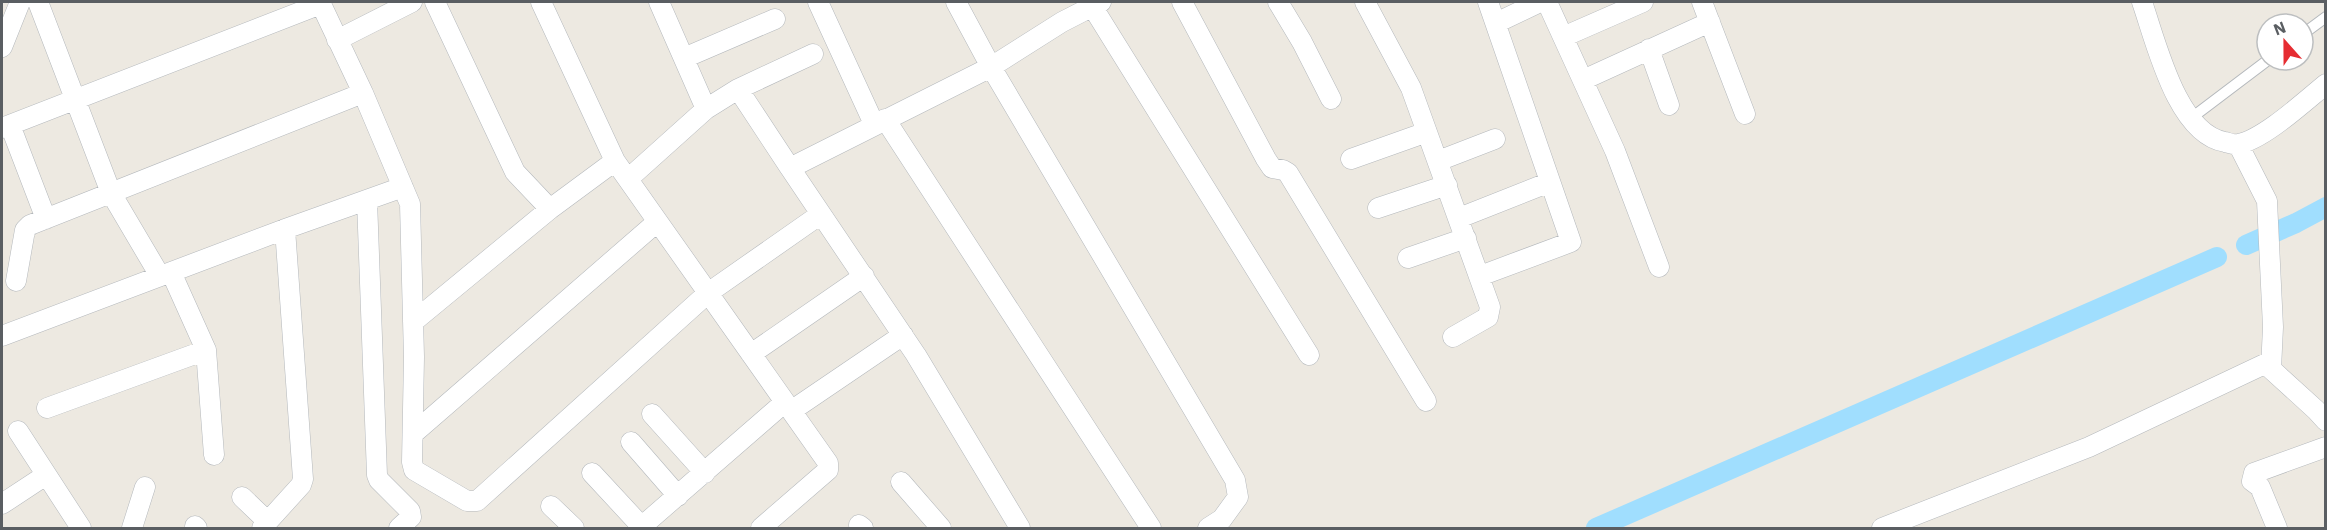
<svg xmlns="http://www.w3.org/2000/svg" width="2327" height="530" viewBox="0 0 2327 530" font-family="'IBM Plex Sans',sans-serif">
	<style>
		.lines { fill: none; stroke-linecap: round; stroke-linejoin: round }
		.canal { stroke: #a0defe; stroke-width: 20 }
		.lane-casing { stroke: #b4b8bc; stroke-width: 12 }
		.street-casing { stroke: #b4b8bc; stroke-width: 21 }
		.lane { stroke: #fff; stroke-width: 10 }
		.street { stroke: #fff; stroke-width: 20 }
	</style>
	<rect width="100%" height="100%" fill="#ede9e1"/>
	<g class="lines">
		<path class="canal" d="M2246,245L2296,223L2326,207
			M1596,528L2217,257"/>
		<defs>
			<path id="lane" d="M2303,34L2326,17
				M2190,119L2268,60"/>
			<path id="street" d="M38,2L111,193L160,276
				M320,2L363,93L410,204L414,357L412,462L414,470L467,501H477L708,293L821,214
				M435,2L515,172L550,209
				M541,2L615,161L828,463V470L761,528
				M659,2L706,109
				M818,2L874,124
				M956,2L991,67L790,168L916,355L1020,528
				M1101,2L1062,22L991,67L1235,480L1238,497L1222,519L1208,528
				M1182,2L1266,159L1272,168L1283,170L1288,173L1426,401
				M1278,2L1302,42L1331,99
				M1365,2L1411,88L1490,307L1488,317L1453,337
				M1547,2L1615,151L1659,267
				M1702,2L1745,114
				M2142,2C2156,42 2177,134 2225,142C2229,143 2234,145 2238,144C2263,140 2305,101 2326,84
				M1092,6L1309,355
				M1496,23L1540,2
				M1563,37L1643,2
				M337,40L412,2
				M2,47L20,2
				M1649,49L1669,105
				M684,58L775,19
				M1583,80L1710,22
				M738,89L790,168
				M885,119L1151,528
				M10,125L46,219
				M2,128L321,4
				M2238,144L2267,201L2273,327L2271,369L2316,410L2326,421
				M1351,159L1427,132
				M1438,161L1495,139
				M628,179L706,109L738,89L813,54
				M367,200L377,475L379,480L410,511L411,517L399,528
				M1378,208L1447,185
				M1459,218L1550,182
				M1408,258L1466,238
				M171,272L206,350
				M1480,276L1571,242L1488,2
				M16,281L25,230L30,225L363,93
				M413,322L550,209L615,161
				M2,336L285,229L403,187
				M751,354L864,276
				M47,408L206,350L214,455
				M791,411L903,335
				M652,414L705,473
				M18,431L81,528
				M414,433L657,222
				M631,442L678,496
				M592,473L642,527
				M901,482L941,528
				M242,497L268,522
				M2,504L46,475
				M551,506L574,528
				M859,525L863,528
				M195,526L197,528
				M132,528L145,487
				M262,528L301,485L303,479L285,229
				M640,528L785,402
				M1882,528L2089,447L2271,361
				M2277,528L2260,487L2252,481L2254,473L2326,447"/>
		</defs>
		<use href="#lane" class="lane-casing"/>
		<use href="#street" class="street-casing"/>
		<use href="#lane" class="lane"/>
		<use href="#street" class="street"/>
	</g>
	<rect width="2327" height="530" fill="none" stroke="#5a5e62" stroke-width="6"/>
	<g transform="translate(2285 42) rotate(339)"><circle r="28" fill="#ffffff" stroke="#bdbfc0" stroke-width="1.5"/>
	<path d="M0-4.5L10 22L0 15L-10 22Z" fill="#e62d32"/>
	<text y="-9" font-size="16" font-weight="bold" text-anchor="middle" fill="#5a5e62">N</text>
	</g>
</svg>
